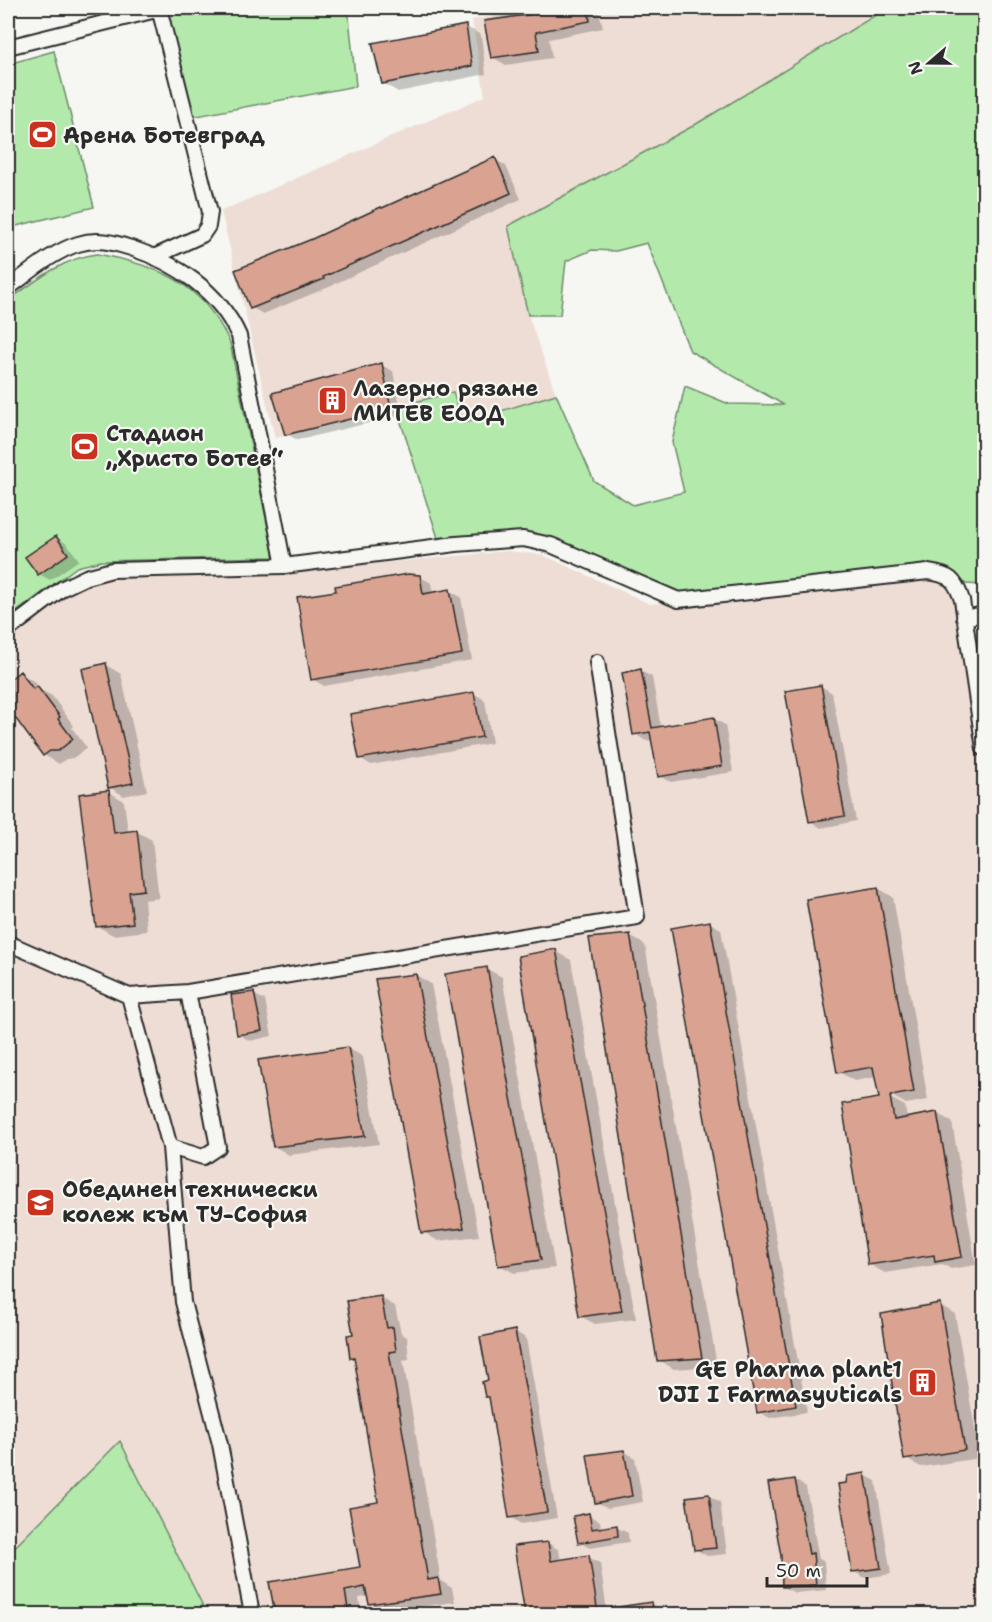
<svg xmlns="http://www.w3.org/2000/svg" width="992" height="1622" viewBox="0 0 992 1622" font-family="'Shantell Sans',sans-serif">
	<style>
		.built { fill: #eeddd5 }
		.green { fill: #b3eaac; stroke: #6f8a6c; stroke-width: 1.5 }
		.shadow { fill: #0003 }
		.building { fill: #daa391; stroke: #2b2b2b; stroke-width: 1.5 }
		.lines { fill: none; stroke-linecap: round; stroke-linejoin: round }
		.street-casing { stroke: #2b2b2b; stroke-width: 18 }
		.street { stroke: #f6f6f2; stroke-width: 14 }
		.labels { text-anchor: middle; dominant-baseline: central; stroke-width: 4.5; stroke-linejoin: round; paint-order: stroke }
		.poi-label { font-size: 22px; font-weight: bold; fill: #2b2b2b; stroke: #f6f6f2; text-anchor: start }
	</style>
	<rect width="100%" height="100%" fill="#f6f6f2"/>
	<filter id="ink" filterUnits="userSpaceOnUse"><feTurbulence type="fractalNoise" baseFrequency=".0167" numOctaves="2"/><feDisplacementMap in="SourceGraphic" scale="12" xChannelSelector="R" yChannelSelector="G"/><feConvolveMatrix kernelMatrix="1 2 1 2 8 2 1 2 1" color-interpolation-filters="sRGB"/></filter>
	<g filter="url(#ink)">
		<path class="built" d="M534,8H887L693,126L508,226L528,315L556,394L462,423L453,392L275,438L221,211L485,96L472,20Z
			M508,551L543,555L650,604L928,572L956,584L984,749V1614H207L120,1441L8,1554V951L30,962L28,951L8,941V630L86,577L286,572Z"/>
		<path class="green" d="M167,8H348L356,86L192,117Z
			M887,8H984V585L965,584C955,570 946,567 929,566L681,592L550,537L521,532L438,538L396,407L453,392L462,423L556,394L594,481L633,505L684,492L672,442L685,386L729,404L784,405L690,351L647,243L616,251L592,250L566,261L560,315H528L508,226L693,126Z
			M54,51L94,207L8,228V64Z
			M97,254C158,265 203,283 230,343L274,557L101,561L77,567L8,618V301C35,281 63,258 97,254Z
			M120,1441L207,1614H8V1554Z"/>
		<path class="shadow" d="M541,8H614L599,11L603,28L549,39L552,58L506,65L492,57L543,15Z
			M465,26L481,35L486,74L398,92L383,83Z
			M495,159L506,166L521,199L334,284V285L263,314L252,308L312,240Z
			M381,365L393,371L402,415L298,440L286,434Z
			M56,537L67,544L79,560L50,580L39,574Z
			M419,576L431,583L433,594L450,591L461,597L472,660L324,686L312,679L338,592Z
			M106,665L121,674L147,791L124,796L109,787Z
			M641,671L652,677L661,728L713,718L725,725L733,772L671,782L659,776L653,740L646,741L635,734Z
			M20,673L35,682L41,690L52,696L74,726L72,728L87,748L73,758L66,759L59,764L44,755L8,706V683Z
			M821,686L832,693L856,821L821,828L810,821Z
			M473,693L485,700L492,743L371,765L360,758Z
			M109,792L124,801L128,832L136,831L152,840L159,898L144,900L147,931L113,935L97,926Z
			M878,888L893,897L928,1100L906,1104L892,1096V1099L905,1106L907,1119L937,1113L952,1122L976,1265L951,1269L942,1264L885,1273L870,1265L881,1099L877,1077L854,1081L839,1072Z
			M710,923L721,929L807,1412L770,1418L759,1412Z
			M630,936L645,945L717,1366L674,1369L659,1360Z
			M556,951L571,960L636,1319L595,1324L580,1316Z
			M487,969L502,977L555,1268L514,1273L499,1265Z
			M416,975L431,984L479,1236L438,1241L423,1232Z
			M253,994L265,1000L272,1036L250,1041L238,1034Z
			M348,1048L363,1057L379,1144L289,1155L274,1146Z
			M381,1298L395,1306L401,1333L407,1337L409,1359L403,1360L441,1581L452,1588L455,1602L385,1611L370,1603L369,1596L359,1598L361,1614H276L271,1584L362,1568L380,1503L356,1360L351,1357L355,1335Z
			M940,1305L955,1314L980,1458L921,1467L906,1459Z
			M515,1332L526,1338L557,1518L521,1524L510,1517L490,1399L487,1396L490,1381Z
			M624,1451L635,1458L643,1502L608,1508L597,1502Z
			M865,1475L876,1481L891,1574L865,1578L854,1572Z
			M795,1480L806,1487L819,1559L824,1561L826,1590L795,1593L783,1587Z
			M708,1495L720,1502L727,1554L707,1556L695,1549Z
			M589,1515L600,1521L601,1529L616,1527L628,1533L629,1542L590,1548L579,1542Z
			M548,1543L559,1550L561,1561L588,1557L600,1563L607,1611L651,1604L662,1610L663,1614H527L516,1548Z"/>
		<path class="building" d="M540,8H588L590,21L536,32L539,51L491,58L484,21L541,13Z
			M466,25L472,66L382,84L372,43Z
			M495,157L511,193L323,277L324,279L250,309L235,270L312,239L381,207L382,208Z
			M382,363L391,409L285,435L272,393Z
			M56,536L68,554L38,575L25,557Z
			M408,574L420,575L423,594L450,589L462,654L311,680L297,597L336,591L335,586Z
			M106,663L133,783L108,788L82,669Z
			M641,669L652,728L714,717L722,766L658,777L650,732L633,735L622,673Z
			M20,671L33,689L37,686L60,717L58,719L73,739L58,751H50L43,756L8,708V681Z
			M821,685L845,816L809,822L785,691Z
			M474,692L482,737L359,759L350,714Z
			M109,790L114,833L137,830L144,890L129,892L133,923L96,927L79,794Z
			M878,887L914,1092L890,1096L894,1120L937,1112L962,1257L935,1262L934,1255L868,1265L842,1104L879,1098L873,1067L837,1073L806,899Z
			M710,921L796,1406L757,1413L671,928Z
			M630,934L702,1358L657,1361L589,938Z
			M556,949L622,1311L579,1317L518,956Z
			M487,967L541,1260L498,1266L445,974Z
			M416,974L464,1228L421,1233L375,979Z
			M254,992L262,1031L237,1035L231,995Z
			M348,1047L365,1136L273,1147L258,1060Z
			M381,1296L387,1328L393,1327L396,1351L389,1352L428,1580L438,1578L441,1594L369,1604L365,1587L345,1591L349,1614H275L269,1582L360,1567L349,1507L378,1502L354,1357L350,1358L347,1335L353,1334L347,1301Z
			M940,1303L965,1450L904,1460L881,1314Z
			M515,1330L547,1512L509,1518L489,1397H485L482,1382L488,1380L480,1337Z
			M624,1450L632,1496L595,1503L587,1455Z
			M865,1473L881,1568L852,1572L838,1484L846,1483L847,1476Z
			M795,1479L809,1554L813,1553L816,1585L782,1587L781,1556L768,1483Z
			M709,1494L716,1548L694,1550L686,1497Z
			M589,1513L592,1529L617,1525L618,1536L578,1543L573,1516Z
			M548,1542L551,1561L589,1555L598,1614H525L514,1546Z
			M651,1602L653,1614H613L612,1608Z"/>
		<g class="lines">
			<defs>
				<path id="street" d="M8,47L160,9
					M156,256L202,235L208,226L210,212L159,8
					M8,288C29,273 52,252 78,244C97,238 112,242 131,248C176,263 219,291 239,336L284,566
					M964,618L984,614
					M8,630L63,588L86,577L112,570L284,566L456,544L523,539L551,545L678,600L928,572C950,575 955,579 962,600L984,749
					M8,943L129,996L188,992L637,917L597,662
					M129,996L170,1147L183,1302L220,1444L252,1614
					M170,1147L203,1157L218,1147L188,992"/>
			</defs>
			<use href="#street" class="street-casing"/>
			<use href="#street" class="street"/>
		</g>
	</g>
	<defs>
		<symbol id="stadium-square" viewBox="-11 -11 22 22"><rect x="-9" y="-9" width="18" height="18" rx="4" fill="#c8321e" stroke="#f6f6f2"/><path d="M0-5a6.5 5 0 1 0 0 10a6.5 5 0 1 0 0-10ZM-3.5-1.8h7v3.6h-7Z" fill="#fff"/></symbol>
		<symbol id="building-square" viewBox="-11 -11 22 22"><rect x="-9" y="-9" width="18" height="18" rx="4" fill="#c8321e" stroke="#f6f6f2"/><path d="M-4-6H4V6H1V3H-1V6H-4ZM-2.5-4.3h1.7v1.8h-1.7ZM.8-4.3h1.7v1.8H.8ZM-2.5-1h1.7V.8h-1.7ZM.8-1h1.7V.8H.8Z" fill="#fff"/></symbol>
		<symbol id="university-square" viewBox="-11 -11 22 22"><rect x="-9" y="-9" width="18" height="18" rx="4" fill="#c8321e" stroke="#f6f6f2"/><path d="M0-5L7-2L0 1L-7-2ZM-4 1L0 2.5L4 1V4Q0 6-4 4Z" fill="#fff"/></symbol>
	</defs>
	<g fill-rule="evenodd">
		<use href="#stadium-square" x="26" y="118" width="33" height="33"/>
		<use href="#building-square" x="316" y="384" width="33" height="33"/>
		<use href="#stadium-square" x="68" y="430" width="33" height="33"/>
		<use href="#university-square" x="24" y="1186" width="33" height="33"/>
		<use href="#building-square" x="906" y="1366" width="33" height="33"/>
	</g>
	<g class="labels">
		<g class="poi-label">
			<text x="63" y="135">Арена Ботевград</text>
			<text x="353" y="388">Лазерно рязане<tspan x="353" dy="25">МИТЕВ ЕООД</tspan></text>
			<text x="106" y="433">Стадион<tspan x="106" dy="25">„Христо Ботев“</tspan></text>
			<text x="62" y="1189">Обединен технически<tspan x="62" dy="25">колеж към ТУ-София</tspan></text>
			<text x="902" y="1369" text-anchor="end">GE Pharma plant1<tspan x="902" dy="25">DJI I Farmasyuticals</tspan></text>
		</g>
	</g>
	<rect width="992" height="1622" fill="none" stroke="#f6f6f2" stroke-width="30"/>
	<rect x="15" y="15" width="962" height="1592" fill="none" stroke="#2b2b2b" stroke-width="2" filter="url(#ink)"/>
	<g transform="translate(929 63) rotate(250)" stroke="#f6f6f2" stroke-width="4.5" paint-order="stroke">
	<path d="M0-4.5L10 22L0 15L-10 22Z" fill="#2b2b2b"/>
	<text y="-9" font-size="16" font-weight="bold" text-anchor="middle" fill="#2b2b2b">N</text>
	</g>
	<path d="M767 1577v9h100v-9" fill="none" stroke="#2b2b2b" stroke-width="3"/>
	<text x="776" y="1577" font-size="18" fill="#2b2b2b" stroke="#f6f6f2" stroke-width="4.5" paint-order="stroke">50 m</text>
</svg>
